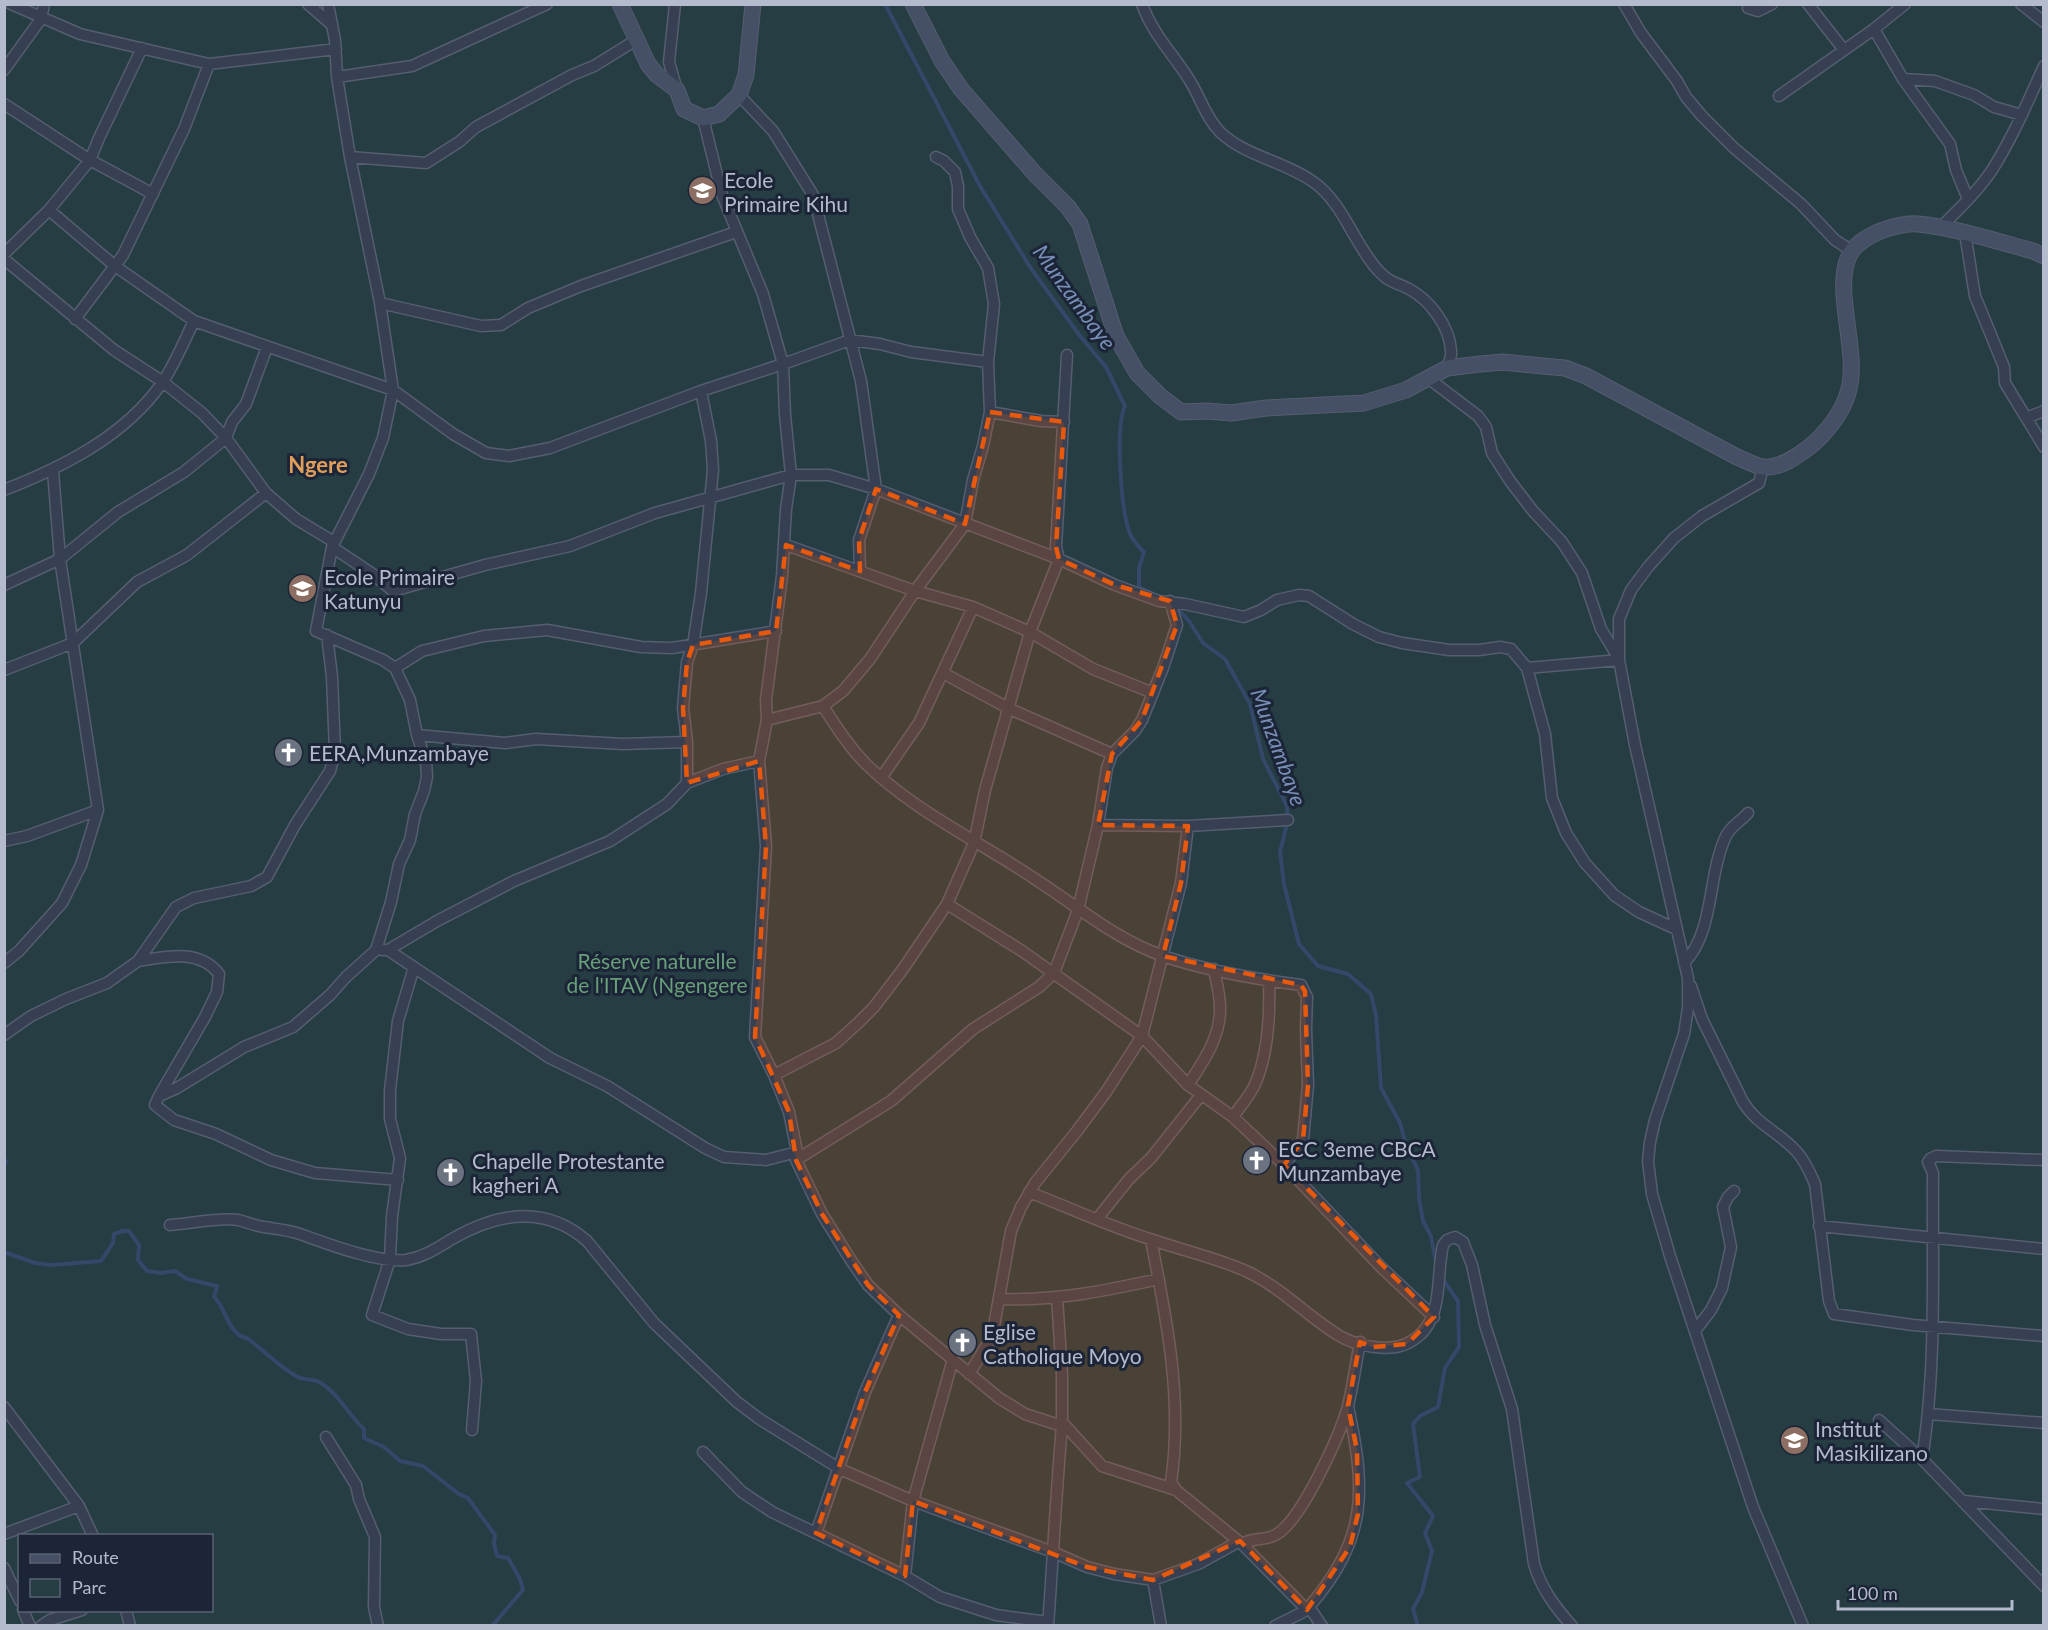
<svg xmlns="http://www.w3.org/2000/svg" width="2048" height="1630" viewBox="0 0 2048 1630" font-family="Lato,sans-serif">
	<style>
		.green { fill: #253d43; fill-rule: evenodd }
		.lines { fill: none; stroke-linecap: round; stroke-linejoin: round }
		.stream { stroke: #34486a; stroke-width: 4 }
		.street-casing { stroke: #555e6f; stroke-width: 13 }
		.secondary-casing { stroke: #555e6f; stroke-width: 17 }
		.street { stroke: #374052; stroke-width: 10 }
		.secondary { stroke: #454f65; stroke-width: 15 }
		.marked { fill: #e8590c; fill-opacity: 0.2; stroke: #e8590c; stroke-width: 4.5; stroke-dasharray: 12 8; stroke-linejoin: round }
		.labels { text-anchor: middle; dominant-baseline: central; stroke-width: 6; stroke-linejoin: round; paint-order: stroke }
		.poi-label { font-size: 21px; fill: #b4bbcc; stroke: #1c2537; text-anchor: start }
		.park-label { font-size: 21px; fill: #689f79; stroke: #1c2537 }
		.water-label { font-size: 22px; font-style: italic; fill: #788eb6; stroke: #1c2537 }
		.neighbourhood-label { font-size: 22px; font-weight: bold; fill: #e09e5b; stroke: #1c2537 }
	</style>
	<rect width="100%" height="100%" fill="#232e42"/>
	<path class="green" d="M5,5H2043V1625L5,1626ZM20,1536H212V1610H20Z"/>
	<g class="lines">
		<path class="stream" d="M885,4L980,186L1030,267L1080,336L1106,367L1125,406C1115,427 1121,511 1130,534C1133,540 1139,547 1144,552L1139,568V587L1152,593
			M1176,607L1189,621L1203,643L1225,659L1250,704L1263,759L1287,806L1288,820L1280,852L1284,884L1299,944L1318,966L1348,974L1371,994L1376,1015L1381,1088L1400,1123L1407,1148L1418,1170L1419,1198L1423,1221L1431,1236L1436,1263
			M4,1167L6,1161
			M4,1252L35,1263L52,1265L101,1261L113,1243L114,1234L123,1231H129L139,1245L138,1260L147,1271L161,1273L175,1271L187,1279L217,1286L214,1297C225,1307 226,1325 239,1335C242,1337 245,1337 248,1339C264,1350 278,1366 296,1376C303,1380 312,1379 319,1382C339,1393 348,1415 364,1429V1438L384,1447L400,1461L423,1466L459,1494L468,1498L495,1535L494,1543L497,1556L508,1558L520,1579L523,1590L492,1626
			M1418,1626L1413,1609L1422,1592L1432,1551L1425,1533L1433,1516L1407,1483L1420,1477L1413,1424L1420,1416L1438,1407L1445,1368L1459,1347L1458,1301L1442,1278"/>
		<defs>
			<path id="street" d="M11,4L80,34L209,64L336,49
				M308,4L332,25
				M675,4L669,62L677,90
				M1142,4C1153,35 1174,55 1190,81C1200,97 1206,118 1220,132C1245,156 1283,161 1312,181C1343,202 1352,240 1376,268C1389,283 1393,281 1409,289C1430,300 1450,327 1451,351C1452,356 1449,363 1447,368
				M1624,4L1641,33L1677,81L1686,97L1702,116L1734,148L1801,204L1835,240L1852,251
				M1808,4L1844,50
				M2021,4L2044,22
				M1748,8L1758,11L1772,4
				M1874,29L1903,79L1950,144L1956,170L1968,199
				M4,70L41,19L44,4
				M337,77L412,66L547,4
				M1903,79L1935,81L1974,95L1994,107L2022,115
				M739,95L773,131L813,195L861,381L876,489L859,540L860,571
				M1779,96L1874,29L1905,4
				M4,104L90,160L153,194
				M703,118L722,195L763,294L783,364L785,415L791,475L786,509L782,576L766,700L767,720L759,761L766,846L755,1037L774,1075L789,1112L797,1152L796,1160L822,1214L852,1262L868,1285L899,1315L999,1398L1025,1414L1062,1426V1422L1102,1466L1176,1490L1242,1544L1307,1610L1309,1607L1322,1626
				M350,157L426,163L459,142L476,127L572,75L594,66L636,40
				M49,210L115,266L194,321L393,390L453,434L486,453L509,456L550,448L701,391L783,364L850,340L880,344L911,352L988,362
				M1940,228C1958,210 1978,191 1992,170C2013,137 2028,101 2044,66
				M1965,233L1975,296L2004,367L2005,383L2044,447
				M4,254L49,210L90,160L99,138L142,48
				M4,259L114,350L163,382L202,413L226,438L266,493L296,519L334,542
				M380,303L481,326L501,325L528,308L581,286L736,232
				M75,319L123,255L184,129L209,64
				M1428,378L1478,416L1486,427L1492,453L1510,481L1533,511L1562,542L1582,573L1601,629L1619,659
				M990,412L1041,421L1064,422
				M2026,418L2044,411
				M1763,467L1759,483L1702,516L1674,538L1648,567L1631,590L1619,619V660L1635,745L1688,978V1008L1684,1034L1655,1120L1650,1142L1648,1161L1652,1194L1670,1256L1753,1507L1803,1626
				M4,490C63,467 125,436 162,383C175,364 184,341 194,321
				M786,545L915,591L973,607L1030,632L1093,669L1153,693
				M332,547L374,575L393,591L485,565L570,546L655,513L791,475H829L876,489L1059,559L1115,585L1159,601L1185,604L1244,617L1261,610L1277,600L1299,595L1309,596L1353,624L1379,637L1402,643L1449,650H1479L1500,647L1511,649L1527,668L1545,734L1552,798L1566,833L1585,863L1614,895L1639,912L1676,929
				M4,585L60,559L118,512L184,472L226,438L232,422L246,404L267,347
				M395,668L422,651L484,636L547,630L641,647L672,648L776,631
				M1527,668L1619,660
				M4,670L73,643L137,582L187,555L266,493
				M943,673L1010,709L1112,754
				M823,706C836,727 849,747 866,764C915,812 979,841 1035,879C1077,906 1115,939 1163,956C1207,971 1255,979 1301,985L1307,997L1306,1029L1308,1085L1303,1140L1284,1165
				M767,720L823,706L843,691L870,659L915,591L965,524L973,480L983,446L990,412L988,362L994,304L988,268L970,237L958,209V186L955,172L944,161L936,157
				M417,735L505,743L536,739L623,744L687,742
				M881,778L919,723L973,607
				M687,783V742L683,708L687,662L693,645L701,593L713,470L711,441L701,391
				M1098,825L1188,826L1288,820
				M4,841L27,836L98,810
				M947,904L1022,951L1142,1036L1188,1085L1233,1117L1284,1165L1381,1267L1434,1317
				M382,950H388L437,921L514,881L610,841L667,804L687,783L723,769L759,761
				M388,950L550,1058L607,1086L705,1148L724,1157L766,1160L797,1152
				M138,961C165,957 199,948 219,974L217,992L205,1017L159,1096L177,1088L244,1047L293,1027L330,995L346,977L376,950L391,902L399,864L410,840L415,814L424,791L427,777L426,761L417,735L410,700L395,668L383,660L316,631L332,547L369,474L383,438L393,390L380,303L350,157L337,77L335,40L328,4
				M4,963L19,951L62,903L81,865L98,810L60,559L53,471
				M1684,963C1715,931 1707,876 1726,836C1731,826 1741,821 1748,813
				M414,967L398,1021L390,1090V1119L400,1158L392,1216L390,1259L372,1315L408,1329L441,1334H471L476,1381L472,1430
				M1691,986L1702,1019L1743,1102C1757,1125 1779,1132 1796,1151C1805,1160 1810,1173 1815,1184L1829,1301L1834,1314L1913,1325L2044,1336
				M4,1035L31,1016L66,999L107,983L138,961L176,907L194,898L251,886L267,877L295,825L330,771L335,752L332,677L327,635
				M774,1075L836,1043L858,1023L874,1007L903,969L947,904L974,843L985,790L1030,632L1059,559L1056,547L1067,355
				M1188,1085C1203,1062 1221,1037 1220,1007C1220,994 1216,981 1214,969
				M159,1096L155,1105L174,1120L216,1134L271,1160L315,1173L398,1180
				M1233,1117C1240,1106 1251,1095 1256,1082C1268,1053 1270,1012 1269,981
				M796,1160L891,1101L973,1029L1039,987L1054,973L1078,910L1098,825L1107,768L1112,754L1135,731L1142,720L1163,668L1177,625L1170,601
				M1029,1192C1070,1208 1111,1227 1153,1240C1184,1251 1218,1258 1248,1272C1283,1289 1307,1316 1338,1335C1356,1346 1389,1353 1408,1343C1446,1324 1435,1279 1443,1245L1447,1240L1455,1237L1463,1242L1472,1265L1485,1325L1512,1409L1534,1564C1541,1588 1555,1607 1572,1626
				M1097,1219L1129,1179L1151,1158L1201,1095
				M170,1225C187,1224 222,1217 238,1220C247,1222 255,1226 264,1227C276,1229 288,1230 300,1234C328,1244 377,1263 406,1260C424,1257 437,1248 452,1239C497,1213 545,1204 587,1241L654,1323L737,1402L761,1420L840,1469L913,1501L1053,1552L1087,1567L1114,1574L1153,1580L1198,1564L1238,1542
				M1819,1226L2044,1249
				M1151,1240C1167,1320 1183,1401 1171,1482L1176,1490
				M1057,1297L1062,1375V1422
				M1000,1299C1056,1301 1104,1291 1159,1279
				M1695,1331L1711,1310L1722,1288L1731,1247L1723,1207L1728,1197L1734,1191
				M969,1374L992,1337L1011,1231L1021,1207L1035,1183L1077,1131L1106,1092L1142,1036L1181,883L1188,826
				M4,1407L79,1506L93,1536
				M1929,1414L2044,1423
				M1879,1420L1922,1459L2044,1586
				M326,1437L356,1485L359,1499L375,1537L374,1607L378,1626
				M703,1452L742,1492L772,1512L905,1576L940,1597L996,1615L1048,1622
				M1922,1459C1937,1365 1932,1268 1933,1173L1928,1162L1930,1159L1936,1156L2044,1160
				M1964,1501L2044,1509
				M816,1533L865,1392L899,1315
				M4,1534L79,1506
				M1242,1544C1253,1537 1267,1541 1277,1534C1302,1519 1340,1435 1348,1406C1353,1385 1356,1363 1360,1342
				M4,1568L20,1601
				M905,1576L913,1501L953,1359
				M1153,1580L1161,1626
				M1309,1607C1368,1538 1366,1491 1348,1406
				M23,1610L30,1626
				M126,1610L130,1626
				M41,1626L50,1620L82,1610
				M1048,1626C1053,1559 1056,1492 1062,1426
				M1275,1626L1307,1610"/>
			<path id="secondary" d="M620,4L648,64L657,75L677,90L684,109L703,118L719,114L739,95L746,75L753,4
				M913,4L942,61L961,89L1035,174L1068,207L1080,224L1116,336L1137,373L1160,396L1181,412L1207,411L1231,413L1266,408L1364,403L1406,390L1447,368L1480,364L1503,362L1542,366L1565,368L1586,376L1737,457C1745,460 1755,466 1763,467C1779,469 1796,457 1808,448C1826,434 1844,411 1849,389C1859,349 1832,288 1850,254C1856,243 1868,237 1878,232C1891,227 1905,223 1918,224C1957,228 1996,241 2033,251L2044,256"/>
		</defs>
		<use href="#street" class="street-casing"/>
		<use href="#secondary" class="secondary-casing"/>
		<use href="#street" class="street"/>
		<use href="#secondary" class="secondary"/>
	</g>
	<path class="marked" d="M990,412L1064,422L1056,547L1059,559L1115,585L1170,601L1177,625L1142,720L1112,754L1098,825L1188,826L1181,883L1163,956L1301,985L1305,991L1308,1085L1303,1140L1284,1165L1434,1317L1407,1344L1373,1347L1360,1342L1348,1406L1357,1450L1358,1514L1350,1547L1307,1610L1240,1541L1153,1580L1087,1567L913,1501L905,1576L816,1533L865,1392L899,1315L868,1285L822,1214L796,1160L789,1112L755,1037L766,846L759,761L687,783L683,708L687,662L693,645L776,631L786,545L860,571L859,540L876,489L965,524Z"/>
	<defs>
		<symbol id="school-disc" viewBox="-11 -11 22 22"><circle r="9.5" fill="#8d6e63" stroke="#1c2537"/><path d="M0-5L7-2L0 1L-7-2ZM-4 1L0 2.5L4 1V4Q0 6-4 4Z" fill="#fff"/></symbol>
		<symbol id="church-disc" viewBox="-11 -11 22 22"><circle r="9.5" fill="#6b7280" stroke="#1c2537"/><path d="M-1.2-6h2.4v3.5h3.3v2.4h-3.3V6h-2.4V-.1h-3.3v-2.4h3.3Z" fill="#fff"/></symbol>
	</defs>
	<g fill-rule="evenodd">
		<use href="#school-disc" x="686" y="174" width="33" height="33"/>
		<use href="#school-disc" x="286" y="572" width="33" height="33"/>
		<use href="#church-disc" x="272" y="736" width="33" height="33"/>
		<use href="#church-disc" x="1240" y="1144" width="33" height="33"/>
		<use href="#church-disc" x="434" y="1156" width="33" height="33"/>
		<use href="#church-disc" x="946" y="1326" width="33" height="33"/>
		<use href="#school-disc" x="1778" y="1424" width="33" height="33"/>
	</g>
	<g class="labels">
		<g class="poi-label">
			<text x="724" y="179">Ecole<tspan x="724" dy="24">Primaire Kihu</tspan></text>
			<text x="324" y="576">Ecole Primaire<tspan x="324" dy="24">Katunyu</tspan></text>
			<text x="309" y="752">EERA,Munzambaye</text>
			<text x="1278" y="1148">ECC 3eme CBCA<tspan x="1278" dy="24">Munzambaye</tspan></text>
			<text x="472" y="1160">Chapelle Protestante<tspan x="472" dy="24">kagheri A</tspan></text>
			<text x="983" y="1331">Eglise<tspan x="983" dy="24">Catholique Moyo</tspan></text>
			<text x="1815" y="1428">Institut<tspan x="1815" dy="24">Masikilizano</tspan></text>
		</g>
		<g class="park-label">
			<text x="657" y="960">Réserve naturelle<tspan x="657" dy="24">de l'ITAV (Ngengere</tspan></text>
		</g>
		<g class="water-label">
			<text transform="translate(1075 297) rotate(54)">Munzambaye</text>
			<text transform="translate(1279 747) rotate(70)">Munzambaye</text>
		</g>
		<g class="neighbourhood-label">
			<text x="318" y="464">Ngere</text>
		</g>
	</g>
	<rect width="2048" height="1630" fill="none" stroke="#b4bbcc" stroke-width="12"/>
	<rect x="18" y="1534" width="195" height="78" fill="#1c2537" stroke="#596173" stroke-width="1.5"/>
	<rect x="30" y="1554" width="30" height="9" fill="#454f65" stroke="#596173" stroke-width="1.5"/>
	<text x="72" y="1564" font-size="18" fill="#b4bbcc">Route</text>
	<rect x="30" y="1579" width="30" height="18" fill="#253d43" stroke="#596173" stroke-width="1.5"/>
	<text x="72" y="1594" font-size="18" fill="#b4bbcc">Parc</text>
	<path d="M1838 1600v9h174v-9" fill="none" stroke="#b4bbcc" stroke-width="3"/>
	<text x="1847" y="1600" font-size="18" fill="#b4bbcc" stroke="#1c2537" stroke-width="4.5" paint-order="stroke">100 m</text>
</svg>
